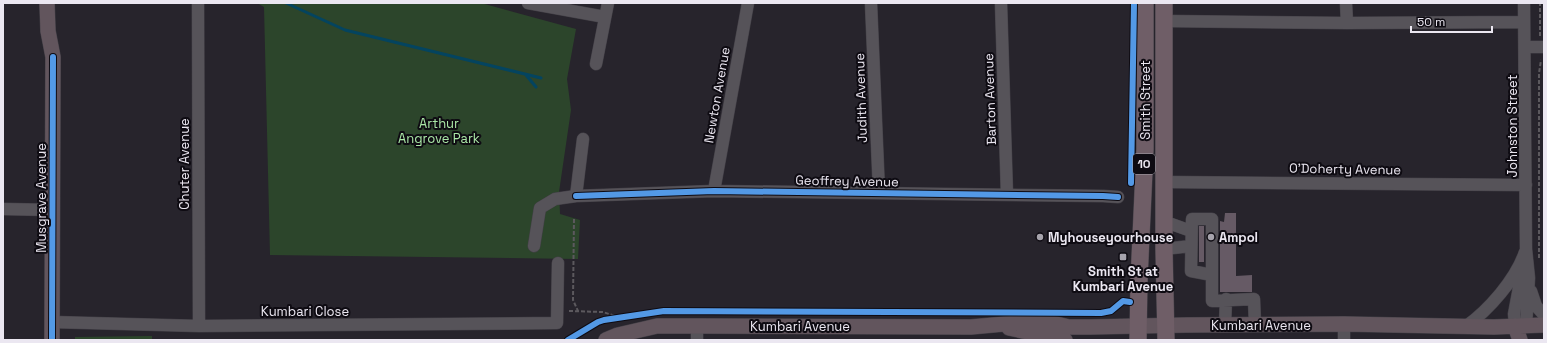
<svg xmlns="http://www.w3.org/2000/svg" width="1547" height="343" viewBox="0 0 1547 343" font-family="'Space Grotesk',sans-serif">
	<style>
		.green { fill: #2c452b }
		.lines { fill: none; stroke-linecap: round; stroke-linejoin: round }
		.stream { stroke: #04445f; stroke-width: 3 }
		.building { fill: #665a65 }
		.minor-casing { stroke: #444148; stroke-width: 13 }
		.major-casing { stroke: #444148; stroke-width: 16 }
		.highway-casing { stroke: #444148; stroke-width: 18 }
		.path { stroke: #5c595e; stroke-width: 2; stroke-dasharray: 4 2; stroke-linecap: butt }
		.minor { stroke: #565359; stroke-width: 12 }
		.major { stroke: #62555d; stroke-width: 15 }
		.highway { stroke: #6f5e67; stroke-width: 17 }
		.cycleway-casing { stroke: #0e0b12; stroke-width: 8 }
		.cycleway { stroke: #5399e6; stroke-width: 6 }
		.poi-dot { fill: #a6a3ac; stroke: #0e0b12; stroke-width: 1.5 }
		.labels { text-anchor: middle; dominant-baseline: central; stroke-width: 4; stroke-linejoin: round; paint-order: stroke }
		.shield { fill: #0e0b12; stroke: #a9a5ae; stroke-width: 1 }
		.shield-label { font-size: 12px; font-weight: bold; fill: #ebe7f1 }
		.street-label { font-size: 13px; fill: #ebe7f1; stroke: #0e0b12 }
		.park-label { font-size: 13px; fill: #abe8a7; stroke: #0e0b12 }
		.poi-label { font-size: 13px; font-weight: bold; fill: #ebe7f1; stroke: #0e0b12; text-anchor: start }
	</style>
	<rect width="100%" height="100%" fill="#27242c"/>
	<path class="green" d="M257,3H481L576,29L567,79L571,110L559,192L560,214L580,220L578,259L270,255L264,7Z
		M152,336V340H75V337Z"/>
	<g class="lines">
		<path class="stream" d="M286,3L345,30L541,78
			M526,75L536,87"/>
	</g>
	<path class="building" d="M1225,213H1236V276L1252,275V292H1220V221L1224,222Z
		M1199,226H1204V262H1199Z"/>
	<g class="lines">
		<defs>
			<path id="minor" d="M198,3L199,326
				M528,3L605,17
				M871,3L879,192
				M1001,3L1007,195
				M1346,3L1347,23
				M1524,3L1526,249L1529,278L1526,326
				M1164,21L1347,23L1524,22
				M1525,47H1544
				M596,64L608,3
				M1163,182L1526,185
				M714,191L748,3
				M576,196L583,139
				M3,209L52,210
				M1163,221L1191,231
				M534,246L540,208L555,199L576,196L714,191L1103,196L1118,197
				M1164,249L1191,246
				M1212,275L1191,271L1192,219H1212V301L1254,299L1255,325
				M1531,291L1536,306L1544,315
				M52,322L199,326L557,323L558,263
				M1225,325L1226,299
				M697,326V340
				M1515,326L1514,314L1523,266
				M1465,327C1489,310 1516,279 1525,252
				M1344,340V324"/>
			<path id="major" d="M47,3L48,31L53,57L52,340
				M1515,326L1520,340
				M1009,328L1065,340
				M606,340L618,335L657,326H697L971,327L1036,321L1048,322L1069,327H1090L1187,325L1344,324L1494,327L1544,325"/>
			<path id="highway" d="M1164,3V249L1166,340
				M1138,340L1139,280L1145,149V3"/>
		</defs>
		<use href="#minor" class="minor-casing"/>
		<use href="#major" class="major-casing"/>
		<use href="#highway" class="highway-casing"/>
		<path class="path" d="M1540,36V3
			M574,219L573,300L578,311
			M1539,258V73L1541,60
			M569,311L603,312L621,318"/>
		<use href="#minor" class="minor"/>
		<use href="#major" class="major"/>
		<use href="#highway" class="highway"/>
		<defs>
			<path id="cycleway" d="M1131,183L1134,3
				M576,196L714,191L1103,196L1118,197
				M52,340L53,57
				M568,340L598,322L604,320L664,311L1101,313L1111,311L1123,301L1130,302"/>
		</defs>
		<use href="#cycleway" class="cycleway-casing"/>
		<use href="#cycleway" class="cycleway"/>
	</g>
	<g class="poi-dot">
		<circle cx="1040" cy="237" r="4"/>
		<circle cx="1211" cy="237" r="4"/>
		<rect x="1119" y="253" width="8" height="8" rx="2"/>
	</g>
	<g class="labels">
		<rect class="shield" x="1133" y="154" width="22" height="20" rx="3"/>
		<g class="shield-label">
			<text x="1144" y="164">10</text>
		</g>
		<g class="street-label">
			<text transform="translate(717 95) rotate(-80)">Newton Avenue</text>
			<text transform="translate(861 98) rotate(-92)">Judith Avenue</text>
			<text transform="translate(990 99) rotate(-92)">Barton Avenue</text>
			<text transform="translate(1145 100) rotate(-90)">Smith Street</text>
			<text transform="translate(1512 126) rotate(-90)">Johnston Street</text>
			<text transform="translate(184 164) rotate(-90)">Chuter Avenue</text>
			<text transform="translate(1345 169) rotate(1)">O'Doherty Avenue</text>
			<text transform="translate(847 181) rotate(1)">Geoffrey Avenue</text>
			<text transform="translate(41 198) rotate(-90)">Musgrave Avenue</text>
			<text x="305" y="311">Kumbari Close</text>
			<text x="1261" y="325">Kumbari Avenue</text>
			<text x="800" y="326">Kumbari Avenue</text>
		</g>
		<g class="park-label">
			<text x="439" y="123">Arthur<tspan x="439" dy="15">Angrove Park</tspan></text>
		</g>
		<g class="poi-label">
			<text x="1048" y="237">Myhouseyourhouse</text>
			<text x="1219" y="237">Ampol</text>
			<text x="1123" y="271" text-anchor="middle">Smith St at<tspan x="1123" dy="15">Kumbari Avenue</tspan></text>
		</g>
	</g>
	<rect width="1547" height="343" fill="none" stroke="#ebe7f1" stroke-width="8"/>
	<path d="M1411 26v6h81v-6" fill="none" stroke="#ebe7f1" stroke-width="2"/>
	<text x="1417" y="26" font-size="12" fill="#ebe7f1" stroke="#0e0b12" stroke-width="3" paint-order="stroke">50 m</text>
</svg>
